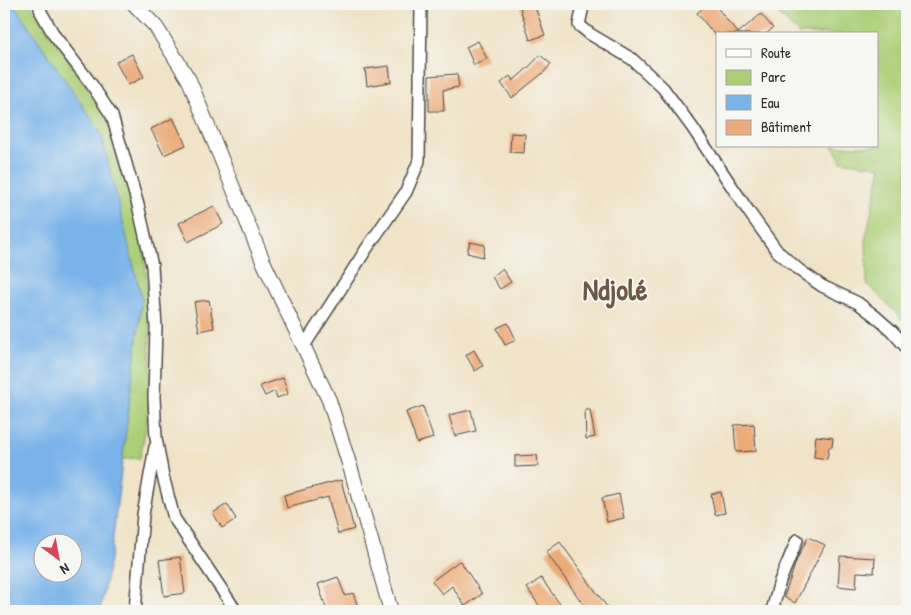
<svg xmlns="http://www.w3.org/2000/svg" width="911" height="615" viewBox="0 0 911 615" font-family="'Patrick Hand',sans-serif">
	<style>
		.green { fill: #abce76; stroke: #6b7c50 }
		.water { fill: #79b3ea; stroke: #526f8a; fill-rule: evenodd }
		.building { fill: #edab79 }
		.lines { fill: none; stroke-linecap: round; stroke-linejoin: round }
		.minor-casing { stroke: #494743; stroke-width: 14 }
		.tertiary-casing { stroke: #494743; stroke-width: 16 }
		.minor { stroke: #fff; stroke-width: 11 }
		.tertiary { stroke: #fff; stroke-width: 14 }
		.labels { text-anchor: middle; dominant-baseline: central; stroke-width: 4; stroke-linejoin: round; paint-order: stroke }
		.town-label { font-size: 29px; font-weight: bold; fill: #6f5846; stroke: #f6f6f2 }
	</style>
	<rect width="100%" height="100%" fill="#f6f6f2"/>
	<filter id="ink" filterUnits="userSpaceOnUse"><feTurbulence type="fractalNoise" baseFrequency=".02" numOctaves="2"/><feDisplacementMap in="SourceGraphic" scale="10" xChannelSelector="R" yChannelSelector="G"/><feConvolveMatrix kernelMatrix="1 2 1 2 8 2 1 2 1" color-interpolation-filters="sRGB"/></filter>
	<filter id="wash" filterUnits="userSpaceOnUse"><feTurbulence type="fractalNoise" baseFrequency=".0096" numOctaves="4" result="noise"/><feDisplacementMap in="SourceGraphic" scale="20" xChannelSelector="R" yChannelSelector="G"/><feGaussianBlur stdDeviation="1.12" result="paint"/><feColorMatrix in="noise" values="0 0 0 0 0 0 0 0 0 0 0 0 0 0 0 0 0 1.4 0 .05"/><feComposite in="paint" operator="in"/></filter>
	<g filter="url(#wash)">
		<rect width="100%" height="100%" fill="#f0e3c8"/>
		<path class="green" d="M14,4H30L109,119L143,240L149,306L151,400L140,458L122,459L142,299Z
			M768,4H907V324L867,284L866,237L881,167L841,161L833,146H877V34H799Z"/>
		<path class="water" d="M4,4H14L101,133L142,299L111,554L100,611H4ZM42,542H72V572H42Z"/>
		<g id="blocks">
			<path class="building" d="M534,4L545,35L530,40L520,8Z
				M708,4H714L738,33L761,14L773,28L766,34H714L697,13Z
				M478,41L487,59L474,65L466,47Z
				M132,54L144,77L128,85L116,62Z
				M540,55L551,64L543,73L512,98L501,83L510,76L513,81L530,66Z
				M389,66L391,82L367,86L365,69Z
				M457,74L459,87L443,90L444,111H429V76Z
				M173,118L186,145L164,155L151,129Z
				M511,133L525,134L524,153L510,152Z
				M214,206L223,224L188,242L179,223Z
				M470,242L485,245L483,257L467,253Z
				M502,269L511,282L500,289L492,277Z
				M209,300L214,328L199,331L194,302Z
				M508,323L516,340L505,345L497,328Z
				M474,350L483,366L475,371L466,355Z
				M283,378L288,394L277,398L275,391L265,396L260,386Z
				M423,406L433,438L417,443L406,412Z
				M471,410L476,431L455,436L449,415Z
				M585,410H590L595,437L586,439Z
				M754,424L756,451L736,452L734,425Z
				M816,436L833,438L832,447H829L827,459L814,457Z
				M537,455L538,466L515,467V456Z
				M341,480L354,529L338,534L328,497L287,508L284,495Z
				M721,492L725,513L715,515L711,494Z
				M619,494L624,518L607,522L602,498Z
				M227,504L236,519L222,528L213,513Z
				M808,537L825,545L795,603L784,597L797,559Z
				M560,542L610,611H588L546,552Z
				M840,556L875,558L874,573L857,572L856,588L838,586Z
				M180,557L185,593L164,596L159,560Z
				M459,561L461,562L482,594L465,606L452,586L442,594L432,581Z
				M338,577L345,596L353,593L358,607L347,611H327L318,584Z
				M541,578L565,611H543L527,588Z"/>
		</g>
	</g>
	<g filter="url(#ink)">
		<use href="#blocks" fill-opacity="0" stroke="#494743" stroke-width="1"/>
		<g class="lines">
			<defs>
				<path id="minor" d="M39,4L41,12L54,35L92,85L112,116L120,143L138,205L152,266L156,327L154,397L156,438L163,476L174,518L236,611
					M579,4L583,6L579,25L590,34L632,59L663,88L692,127L749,212L777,251L799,270L822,286L858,303L875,316L892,331L907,348
					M304,346L367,248L406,192L419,161L421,4
					M135,611L143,515L155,447
					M772,611L780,581L797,540"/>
				<path id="tertiary" d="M134,4L156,27L189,80L263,261L329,400L352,473L391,611"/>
			</defs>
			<use href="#minor" class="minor-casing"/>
			<use href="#tertiary" class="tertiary-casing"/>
			<use href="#minor" class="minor"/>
			<use href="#tertiary" class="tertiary"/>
		</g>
	</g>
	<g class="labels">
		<g class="town-label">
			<text x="615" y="289">Ndjolé</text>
		</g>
	</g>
	<rect width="911" height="615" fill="none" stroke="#f6f6f2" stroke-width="20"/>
	<rect x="716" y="32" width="162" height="115" fill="#f6f6f2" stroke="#a5a5a2"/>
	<rect x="726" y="49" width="25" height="8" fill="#ffffff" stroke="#a5a5a2"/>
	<text x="761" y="58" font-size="15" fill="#2b2b2b">Route</text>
	<rect x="726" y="70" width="25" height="15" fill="#abce76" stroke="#a5a5a2"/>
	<text x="761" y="82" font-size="15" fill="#2b2b2b">Parc</text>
	<rect x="726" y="95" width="25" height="15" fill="#79b3ea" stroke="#a5a5a2"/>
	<text x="761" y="108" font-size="15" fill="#2b2b2b">Eau</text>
	<rect x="726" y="120" width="25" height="15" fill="#edab79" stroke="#a5a5a2"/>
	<text x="761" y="132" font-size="15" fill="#2b2b2b">Bâtiment</text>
	<g transform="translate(58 558) rotate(148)"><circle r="24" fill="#f6f6f2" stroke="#a5a5a2"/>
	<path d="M0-4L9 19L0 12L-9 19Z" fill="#d1495b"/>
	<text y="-8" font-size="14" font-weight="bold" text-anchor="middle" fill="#2b2b2b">N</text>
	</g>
</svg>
